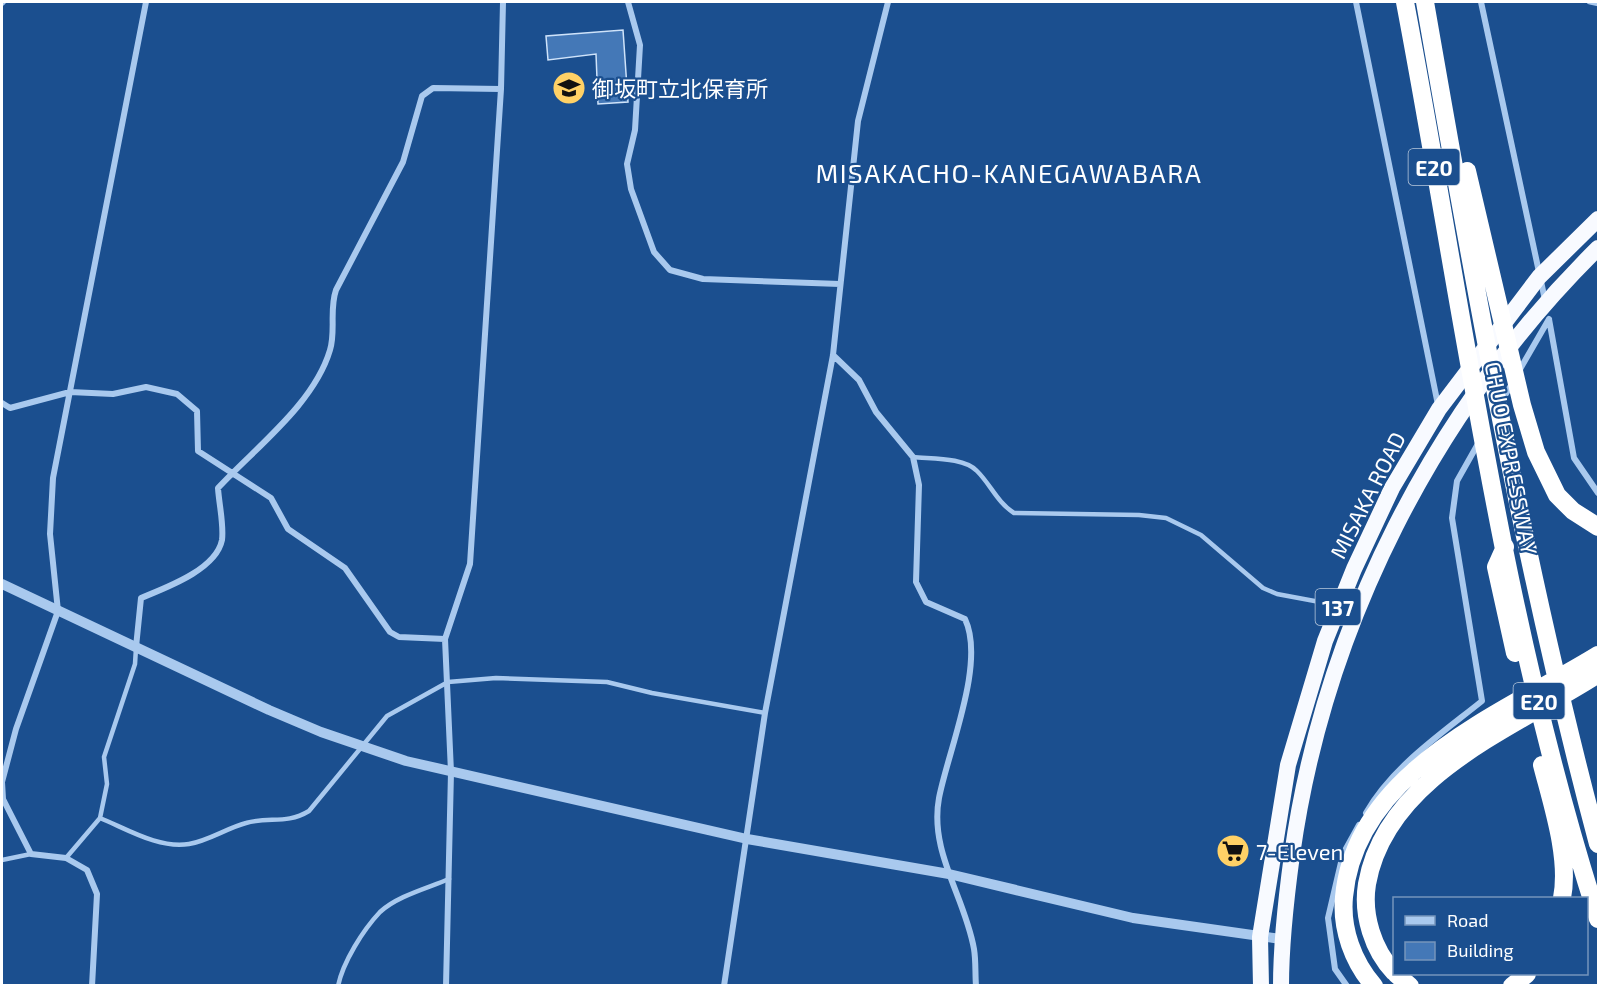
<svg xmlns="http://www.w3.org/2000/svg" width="1600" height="987" viewBox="0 0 1600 987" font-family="'Exo 2','Noto Sans JP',sans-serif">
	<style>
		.building { fill: #4478b7; stroke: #cfe3fa; stroke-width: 1.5 }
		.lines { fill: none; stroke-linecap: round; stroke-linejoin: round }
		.service { stroke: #a9c9ee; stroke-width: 4.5 }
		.minor { stroke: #a9c9ee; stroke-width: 6 }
		.tertiary { stroke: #a9c9ee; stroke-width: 10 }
		.trunk { stroke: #f8faff; stroke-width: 16 }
		.motorway { stroke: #fff; stroke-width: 18 }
		.labels { text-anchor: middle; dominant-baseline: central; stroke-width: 4.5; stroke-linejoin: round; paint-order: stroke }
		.shield { fill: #1b4f8f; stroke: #bbcadd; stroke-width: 1.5 }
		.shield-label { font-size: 21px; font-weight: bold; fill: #fff }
		.poi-label { font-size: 22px; fill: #fff; stroke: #1b4f8f; text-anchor: start }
		.street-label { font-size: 22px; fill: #fff; stroke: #1b4f8f }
		.quarter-label { font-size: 26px; letter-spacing: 1.5px; fill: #fff; stroke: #1b4f8f }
	</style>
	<rect width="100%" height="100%" fill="#1b4f8f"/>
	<path class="building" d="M623,30L628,102L598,104L596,54L548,60L546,36Z"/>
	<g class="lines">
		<path class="service" d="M1589,2L1598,4
			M913,457C931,459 964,457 977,471C991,485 997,502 1014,513L1139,515L1166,518L1201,535L1263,588L1277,594L1336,605
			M100,818C127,829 159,849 189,844C208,841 227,828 246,823C269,816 286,825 309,811L387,716L448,682L496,678L607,682L652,693L765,713
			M66,858L100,818L107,784L104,757L135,664L136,648
			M2,860L31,854
			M338,986C343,962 363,930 380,912C397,896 428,888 449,879"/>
		<path class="minor" d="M628,2L640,45L635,130L627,164L631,189L654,252L670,270L703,279L840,284
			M1356,2L1438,405
			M1481,2L1545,300
			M2,3L3,2
			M1549,319L1574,458L1598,493
			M833,355L859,380L876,412L913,457L919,485L916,582L926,602L965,619C986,663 948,751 939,798C929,852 965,897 974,949C976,961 975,973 976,986
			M1519,371L1549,319
			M1501,402L1513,382
			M2,403L10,408L70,392L113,394L146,387L177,394L197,411L198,451L271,498L288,529L345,568L390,632L399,637L445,639
			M136,647L141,598C165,588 216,570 222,540C224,525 219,504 218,488C256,447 314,404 330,350C336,331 329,310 336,290L403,162L422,96L433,88L501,89
			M1366,813C1392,767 1441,734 1482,701L1452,518L1457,481L1479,442
			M92,986L97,894L87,870L66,858L31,854L3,799L2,782L16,729L58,611L50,534L53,478L146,2
			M446,986L451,772L445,639L470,564L501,89L503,2
			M724,986L765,713L833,355L858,121L888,2
			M1347,986L1335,969L1328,918L1343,854L1359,825"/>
		<path class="tertiary" d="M2,584L269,710L321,732L406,761L747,839L949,874L1133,918L1281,939"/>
		<path class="trunk" d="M1261,986L1260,937L1288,765L1325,641L1354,569L1392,488L1439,409L1539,277L1598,219
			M1281,986C1281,941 1286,899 1292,855C1324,626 1434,410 1598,248"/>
		<path class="motorway" d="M1405,2C1463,308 1502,621 1598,919
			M1425,2C1474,284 1524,567 1598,844
			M1467,171L1522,405L1536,452L1557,495L1573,511L1598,527
			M1505,547L1496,567L1515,653
			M1542,765C1552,804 1570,858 1562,898
			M1394,972C1373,950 1362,915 1367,884C1386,775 1516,727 1598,674
			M1396,974L1410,986
			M1374,986C1353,962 1341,929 1344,897C1355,770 1504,713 1598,655
			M1512,986L1527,974"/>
	</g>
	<defs>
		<symbol id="school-disc" viewBox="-11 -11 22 22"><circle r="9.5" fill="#ffd166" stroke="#1b4f8f"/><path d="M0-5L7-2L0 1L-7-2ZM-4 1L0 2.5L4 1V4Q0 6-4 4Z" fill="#111"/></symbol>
		<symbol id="supermarket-disc" viewBox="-11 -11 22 22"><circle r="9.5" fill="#ffd166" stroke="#1b4f8f"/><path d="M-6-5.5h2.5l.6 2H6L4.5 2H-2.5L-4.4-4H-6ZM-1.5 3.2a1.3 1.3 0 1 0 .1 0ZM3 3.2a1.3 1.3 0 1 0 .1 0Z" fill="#111"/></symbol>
	</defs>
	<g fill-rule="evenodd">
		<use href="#school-disc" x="550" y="69" width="38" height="38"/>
		<use href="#supermarket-disc" x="1214" y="832" width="38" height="38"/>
	</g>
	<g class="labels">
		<g class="shield">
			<rect x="1408.5" y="149" width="51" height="36" rx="4.5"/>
			<rect x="1315.5" y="589" width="45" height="36" rx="4.5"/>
			<rect x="1513.5" y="683" width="51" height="36" rx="4.5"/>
		</g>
		<g class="shield-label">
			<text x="1434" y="167">E20</text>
			<text x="1338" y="607">137</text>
			<text x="1539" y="701">E20</text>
		</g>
		<g class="poi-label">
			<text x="592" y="88">御坂町立北保育所</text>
			<text x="1256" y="851">7-Eleven</text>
		</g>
		<g class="street-label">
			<text transform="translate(1512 458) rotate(79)">CHUO EXPRESSWAY</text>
			<text transform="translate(1367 495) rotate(-63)">MISAKA ROAD</text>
		</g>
		<g class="quarter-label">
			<text x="1009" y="172">MISAKACHO-KANEGAWABARA</text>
		</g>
	</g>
	<rect width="1600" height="987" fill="none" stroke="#ffffff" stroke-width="6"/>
	<rect x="1393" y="897" width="195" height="78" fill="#1b4f8f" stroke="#7695bc" stroke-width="1.5"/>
	<rect x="1405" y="916" width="30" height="9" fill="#a9c9ee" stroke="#7695bc" stroke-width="1.5"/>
	<text x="1447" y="927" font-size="18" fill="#ffffff">Road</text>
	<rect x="1405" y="942" width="30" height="18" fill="#4478b7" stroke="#7695bc" stroke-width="1.5"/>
	<text x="1447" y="957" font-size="18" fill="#ffffff">Building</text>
</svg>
